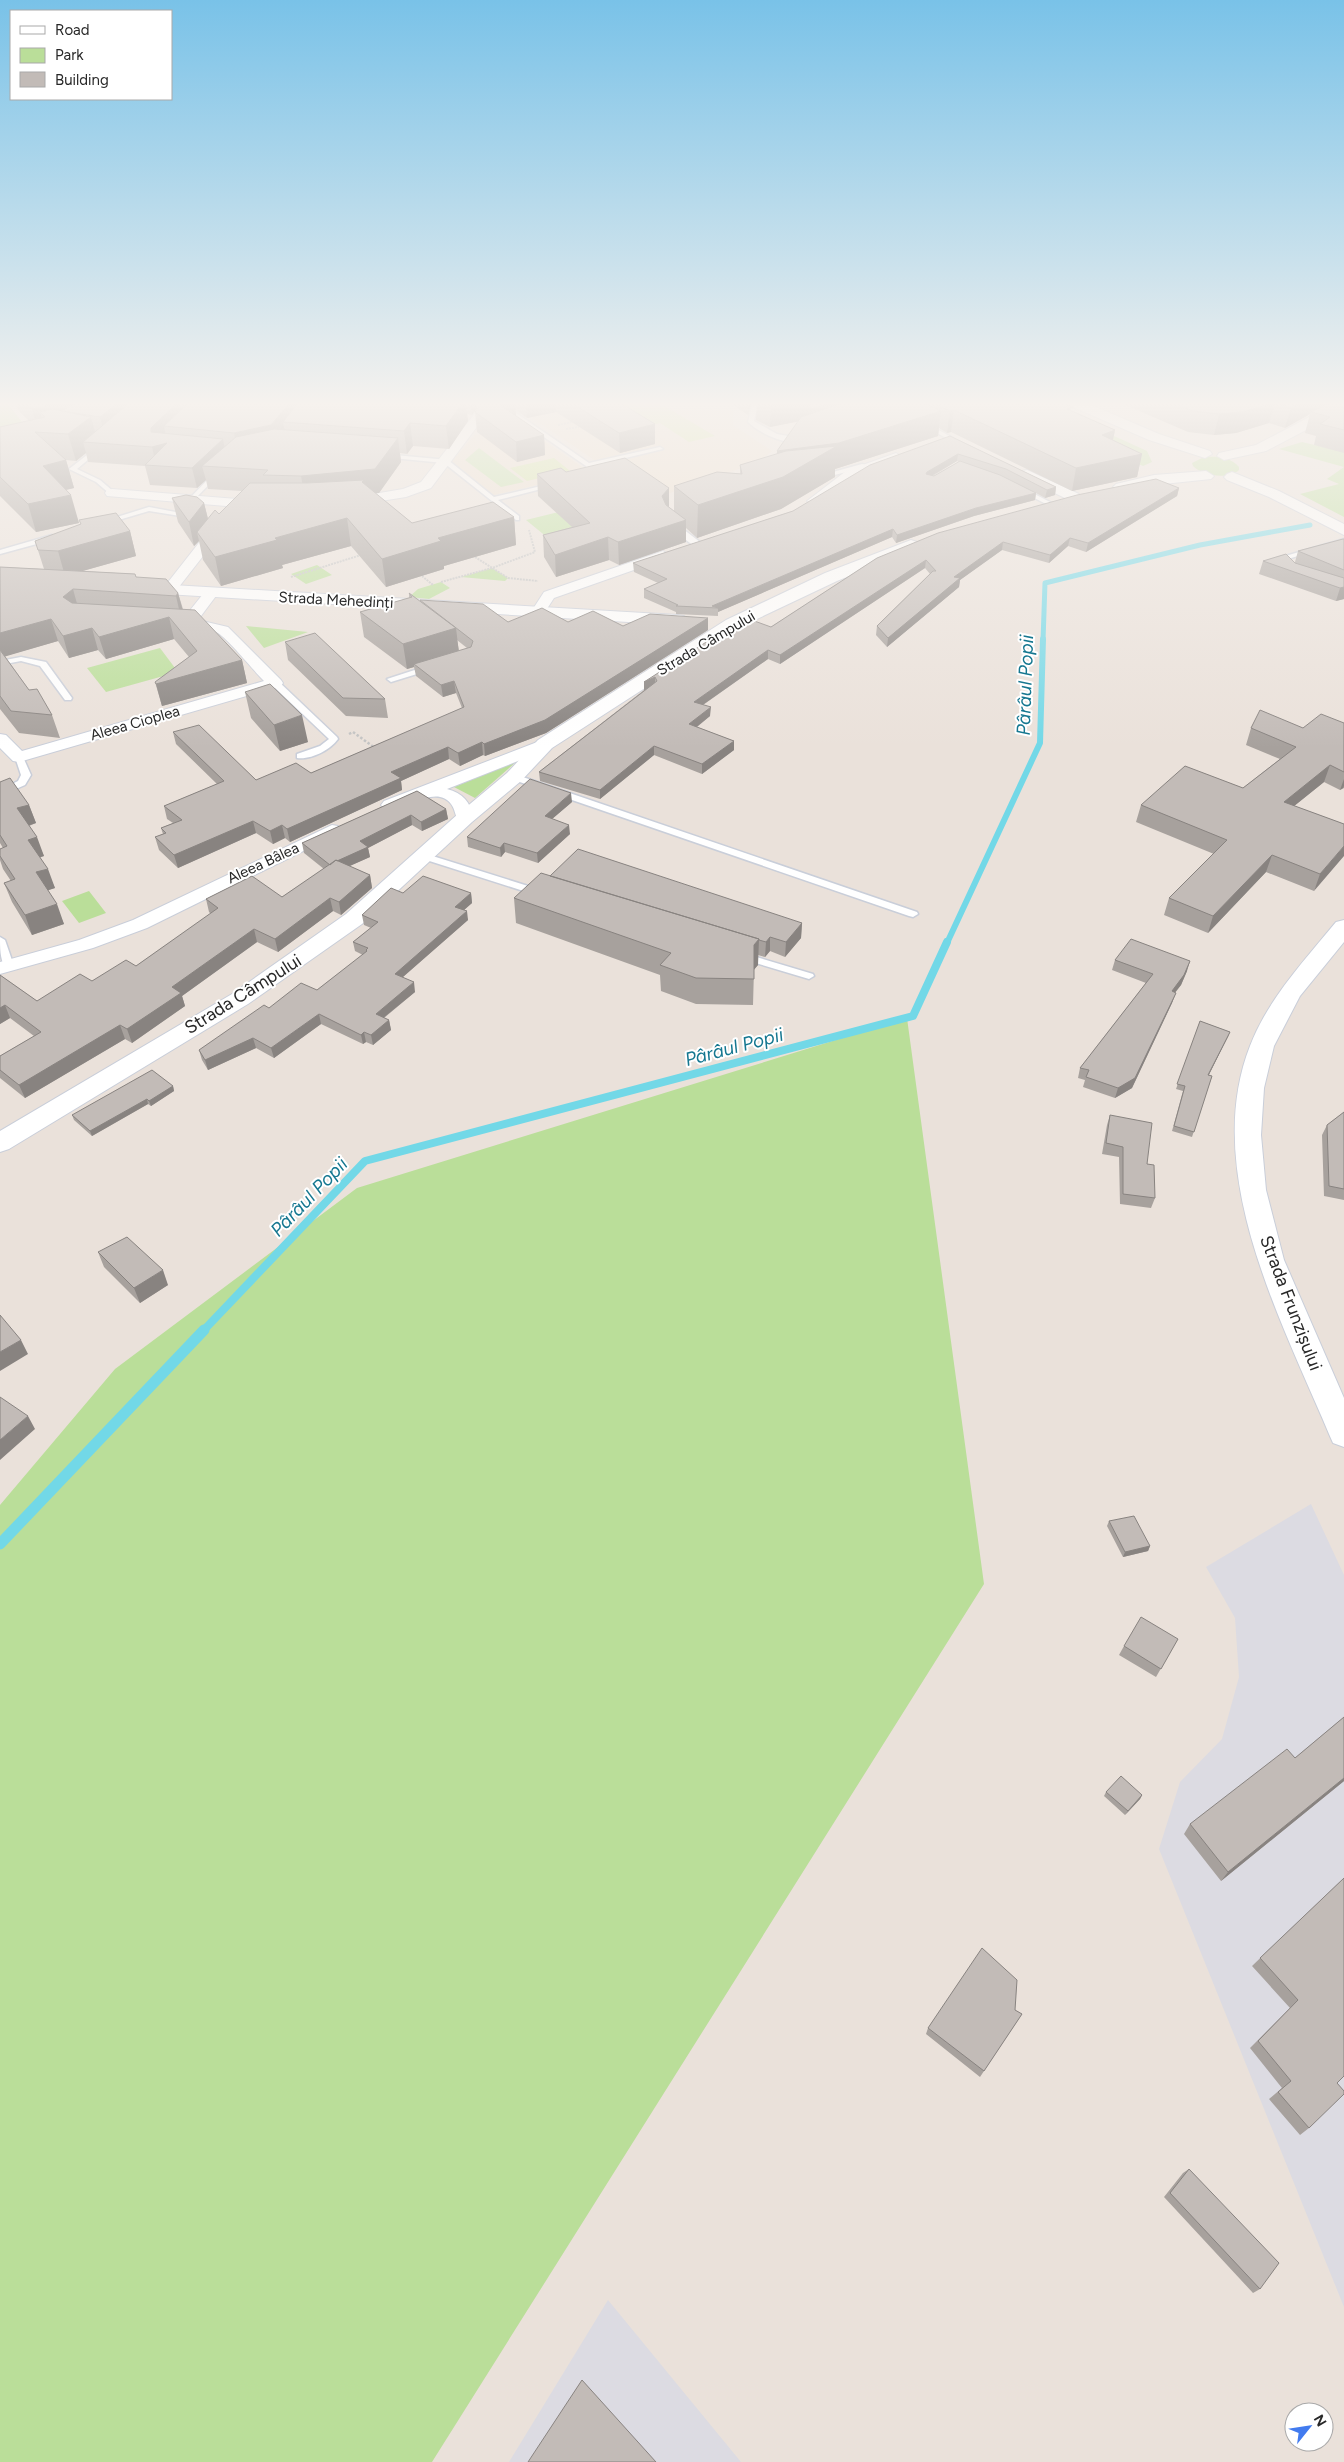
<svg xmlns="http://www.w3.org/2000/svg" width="1344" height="2462" viewBox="0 0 1344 2462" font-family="Figtree,sans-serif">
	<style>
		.industrial { fill: #dcdbe2 }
		.education { fill: #ebdcca }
		.green { fill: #bade99 }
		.pitch { fill: #cee595 }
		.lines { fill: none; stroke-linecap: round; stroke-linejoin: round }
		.stream-far3 { stroke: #72d8e7; stroke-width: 5 }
		.stream-far2 { stroke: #72d8e7; stroke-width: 6 }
		.stream-far1 { stroke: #72d8e7; stroke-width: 8 }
		.stream { stroke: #72d8e7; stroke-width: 11 }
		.lane-casing { stroke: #c9ced9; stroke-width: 3 }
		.street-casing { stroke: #c9ced9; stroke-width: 2 }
		.secondary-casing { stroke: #c9ced9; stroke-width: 2 }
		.path-far1 { stroke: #c3c3c3; stroke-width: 2; stroke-dasharray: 2 1; stroke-linecap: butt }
		.path { stroke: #c3c3c3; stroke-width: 2.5; stroke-dasharray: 2.5 2; stroke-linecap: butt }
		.lane { fill: #fff; fill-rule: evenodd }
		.street { fill: #fff; fill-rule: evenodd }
		.secondary { fill: #fff; fill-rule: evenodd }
		.wall { fill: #a7a19d; fill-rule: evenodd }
		.shaded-wall { fill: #888380 }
		.building { fill: #c2bbb7; stroke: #888380 }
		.labels { text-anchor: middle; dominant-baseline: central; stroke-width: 4; stroke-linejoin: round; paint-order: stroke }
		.far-street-label { font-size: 15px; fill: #282828; stroke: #fff }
		.street-label { font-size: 18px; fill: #282828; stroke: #fff }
		.water-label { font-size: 19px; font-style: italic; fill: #157790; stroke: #fff }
	</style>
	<rect width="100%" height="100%" fill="#eae1da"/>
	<path class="industrial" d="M1311,1504L1344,1575V2307L1159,1849L1180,1782L1222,1739L1239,1677L1235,1618L1206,1567Z
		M608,2300L741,2462H509Z"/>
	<path class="education" d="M570,404H733V425L772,451L759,462L667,494L603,466L526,414Z
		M521,425L585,469L577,476L494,495L451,462L475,435Z"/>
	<path class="green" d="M0,404H8L25,426L0,430Z
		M1101,430L1147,451L1152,462L1143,466L1077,436Z
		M1302,442L1344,452V517L1300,494L1339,484L1327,479L1344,467L1279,449Z
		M479,448L524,482L501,487L465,460Z
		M1204,457C1216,456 1231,457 1239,467V470C1228,480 1203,476 1193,466L1192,463Z
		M583,506L624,517L548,538L526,520Z
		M317,565L332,575L306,584L291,574Z
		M492,568L508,578L505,581L461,577Z
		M441,582L450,588L429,599L409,597L418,589Z
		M246,626L308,632L264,648Z
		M160,648L178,672L106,692L87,668Z
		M517,761L475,798L454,787Z
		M89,891L106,913L79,923L62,901Z
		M907,1018L984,1584L432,2462H0V1505L115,1369L357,1188Z"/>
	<path class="pitch" d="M595,404H661L715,436L689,442L660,423L636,429Z
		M554,458L570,471L527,481L510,468Z"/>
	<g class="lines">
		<path class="stream-far3" d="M1043,641L1045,583L1200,545L1310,525"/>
		<path class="stream-far2" d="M947,943L1040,743L1043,639"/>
		<path class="stream-far1" d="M203,1331L365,1161L913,1016L947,942"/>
		<path class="stream" d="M0,1544L204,1330"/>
		<defs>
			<path id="lane" d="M496,404H503L589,463L660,447L663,449L592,466L594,471L585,477H581V475L588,470L586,466Z
				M752,404H758L754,421L777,434L804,439C789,448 759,433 748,422Z
				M922,423H926L953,438L948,439L922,425Z
				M100,445L103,447L102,448L77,469L100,480L114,492V494H110L96,482L69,469Z
				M384,454L448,460L494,497L554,483L557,485L498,500L519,516V520H516L444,463L382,457L381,456Z
				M862,464L871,466L818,479L815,477Z
				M216,471L221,472L192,502H188V500Z
				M1021,487L1050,502L1052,503L1046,504L1019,490L1018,489Z
				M149,507L197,516L193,518L149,511L105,524L101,522Z
				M669,523H675L700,542V546H694L669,527Z
				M52,535L56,537L55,539L0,554V550Z
				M1344,539V543L1284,560L1288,564L1287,566H1281L1275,559Z
				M21,657L46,662L72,698L71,700H65L40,666L21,661L0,665V661Z
				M430,665L434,667L433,669L391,682L387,679Z
				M272,681H278L337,737L338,739C330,750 311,760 297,758V754L320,746L329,739L272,685Z
				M19,754L23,757L31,775L25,785L0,796V790L18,781L21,775L15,757Z
				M514,774L917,912L918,914L913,917L909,916L511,779V775Z
				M423,853L544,891L545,893L540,896L536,895L420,858L418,856Z
				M0,937L5,940L14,966L13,968H5C0,958 0,948 0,937Z
				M743,953L813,974L814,976L809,979L739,958L738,956Z"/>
			<path id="street" d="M477,404H489L491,408L431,488L406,497L349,506L344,505L342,502L344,499L403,489L421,482L479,408Z
				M896,453L902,457L901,460L856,477L819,504L814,505L807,501L846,471Z
				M1027,470L1079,494L1081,497L1079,500H1069L1022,477L1021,474L1022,471Z
				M112,489L261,501L268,505L261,509L107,496L105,493L107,490Z
				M221,520L228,524L175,592H165L163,589L165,586L216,521Z
				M663,551L670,555L668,558L554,598L543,615H533L531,612L544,592Z
				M212,588L219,592L198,620L228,627L281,680L283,683L281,686L19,762L13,761L0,748V734L6,735L22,751L264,681C253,670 230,641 218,633C206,626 177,633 169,623L172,620L183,619L207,589Z
				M545,739L551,740L553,744L551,748L447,789C463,793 470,802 474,818L471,822H459C455,816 455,809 451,804C435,783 403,814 384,809L381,805L384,801Z
				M332,825L338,826L341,830L338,834L147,928L93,948L0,974V962L79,940L133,920Z"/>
			<path id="secondary" d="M1071,404H1089L1159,434L1210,451L1212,454L1205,458L1149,440L1073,407Z
				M1334,404H1344V410L1266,451L1224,460L1217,456L1219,453L1256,445Z
				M1206,471L1214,476L1211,479L1154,485L1121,492L1113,487L1116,484L1154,475Z
				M1232,472L1279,491L1344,524V535L1269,497L1227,480L1224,477L1227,474Z
				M911,540L917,542L919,545L917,548L837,581L738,628L552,748L521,781L472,822L362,924L248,1004L9,1149L0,1152V1131L232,994L346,914L458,814L507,773L538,740L726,620L825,573Z
				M139,583L678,615L684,616L687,620L684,624L678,625L133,592L131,588L133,584Z
				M1344,920V942L1300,996L1274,1046L1264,1088L1261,1135L1266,1190L1284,1260L1344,1398V1447L1333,1443L1329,1434C1281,1320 1201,1171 1250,1046C1268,999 1304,961 1336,922Z"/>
		</defs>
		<use href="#lane" class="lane-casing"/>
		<use href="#street" class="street-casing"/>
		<use href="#secondary" class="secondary-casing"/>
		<path class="path-far1" d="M558,425L572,422
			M566,429L579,427
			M475,557L508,578L538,581
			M422,576L433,585
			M291,577L361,555
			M441,582L492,568L535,552L529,530"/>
		<path class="path" d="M349,734L353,732L375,748"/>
		<use href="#lane" class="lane"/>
		<use href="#street" class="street"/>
		<use href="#secondary" class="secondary"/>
	</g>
	<path class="wall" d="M16,404H476L477,408L472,415L467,414L468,421L449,449L413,446L407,454L400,453L401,462L379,493H375L412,523L514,517L516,545L444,566V569L386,587L351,546L282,565L283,568L221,586L203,560L199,541L194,546L178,522L172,498L204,503L208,519L219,514L242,491L208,489L206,480L197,488L150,485L145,466L88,462L86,453L76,461L66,460L74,488L66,490L79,523L36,532L0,496V427L29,421L18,410Z
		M481,404H622L655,444L620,453L556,412L527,418L516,410V416L544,435L545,455L517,462L477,432L475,412Z
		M732,404H751L748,415Z
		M757,404H1065L1072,411L1115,430L1113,440L1142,454L1137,477L1072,491L951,432L947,433L939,428L938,436L835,469V477L781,509L697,538L686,528V542L619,565L609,560L556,577L544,557L543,535L572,527L538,496L537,474L566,472L669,488V507L674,511V486L740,474V465L777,454L798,421L770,427L756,420Z
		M1123,404H1344V453L1314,445L1316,436L1305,433L1310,414L1285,428L1269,423L1236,433L1214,435L1188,432Z
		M950,436L1056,487L1055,495L1045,498L1036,493L1035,500L974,516L896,543L892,537L718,612V616L676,614V612L644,598V589L658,583L634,572L633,563L793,511ZM957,461L959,462L934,476H933Z
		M1179,488L1177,496L1086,552L1068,546L1049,563L1002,550L960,580L959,587L887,647L876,635L877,626L930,574L925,568L780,664L768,659L703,705L710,716L697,727L734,741V750L702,774L654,755L600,799L540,781L539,772L644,690V682L771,627L877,558Z
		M130,531L136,556L82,571L135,574L136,577L178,593L183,609L242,660L247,683L162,706L155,682L189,657L174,639L106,659L98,650L69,658L58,641L5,656L29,690L52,715L60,738L19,733L0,709V567L44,569L35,541Z
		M1344,539V599L1336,601L1259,574L1263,561L1295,562L1298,551Z
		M409,593L420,601L508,622H568L623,626L708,630L546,733L485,756L483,755L460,766L449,759L401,781L402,790L290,842L285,838L273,844L256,833L178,868L159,850L155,837L163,834L161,828L173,823L167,819L164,806L217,784L176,744L173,732L256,780L311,773L462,708L456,693L443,697L416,676L414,667L407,669L364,637L360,612L409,598ZM457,640L467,648L459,651Z
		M285,642L385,699L388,718L346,716L288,660Z
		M245,692L308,742L280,751L251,718Z
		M1344,723V788L1340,790L1324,782L1294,806L1344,824L1314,891L1266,872L1208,933L1164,915L1169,898L1214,854L1136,822L1141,805L1243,788L1280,759L1246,745L1251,728H1303Z
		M0,782L29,805L36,823L29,826L44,856L40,857L55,888L48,890L64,924L32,935L12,902L4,883L11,881L3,869L0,860V849L3,848L0,843Z
		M417,791L446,809L448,819L422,831L412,825L368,848L370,857L349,866L370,875L372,888L341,915L333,911L278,952L257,942L182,996L185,1006L132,1043L125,1039L25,1098L0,1078V1056L34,1036L10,1018L0,1024V975L37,1001L92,981L136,966L211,914L209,912L206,899L282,897L324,869L304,853L302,843Z
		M572,802L552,819L570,834L538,863L505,852L501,857L468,847L467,837Z
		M550,876L802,923L801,938L785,957L770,951L765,957L758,955V965L754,969L753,1005L696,1004L661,991L660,975L516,923L514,898Z
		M403,893H471L472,903L464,910L468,920L403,977L415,992L384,1018L389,1020L391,1030L373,1045L366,1042L363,1044L321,1024L274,1058L256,1048L208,1070L202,1060L199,1050L269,1008L317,990L363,955L355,951L353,942L371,928L364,925L362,915Z
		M1115,960L1187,971L1181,985L1175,993L1172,1003L1132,1088L1115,1098L1083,1087L1085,1080L1078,1078L1080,1068L1146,983L1112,970Z
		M1200,1021L1230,1032L1209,1075L1212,1076L1192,1137L1172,1131L1183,1091L1176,1089Z
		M173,1086L174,1091L151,1106L148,1104L92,1136L74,1120L72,1115Z
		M1344,1112V1200L1324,1196L1322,1135L1327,1125Z
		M1110,1115L1155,1198L1151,1208L1120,1204L1119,1157L1102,1154L1107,1125Z
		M98,1252L168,1285L140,1303L104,1267Z
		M1109,1521L1150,1546L1148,1551L1123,1557L1107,1526Z
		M1178,1639L1156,1677L1119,1655L1124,1646Z
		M1344,1717V1781L1221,1881L1184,1834L1190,1824L1295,1758Z
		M1106,1792L1142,1795L1140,1799L1125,1815L1104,1796Z
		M1344,1878L1337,2083L1309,2128L1300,2135L1269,2099L1282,2088L1250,2048L1290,2008L1252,1966Z
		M1015,2010L1022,2014L980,2077L926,2034L928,2028Z
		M1189,2169L1260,2289L1253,2293L1164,2197L1183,2173Z"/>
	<path class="shaded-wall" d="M49,404H89L45,417L40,412L44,428L38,429L32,409Z
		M116,404H143L105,437L100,417Z
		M176,404H180L184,421L164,426L167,443L156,465L152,447L151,428Z
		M289,404H300L283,422L285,433L238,453L234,433Z
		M462,404H466L468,421L449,449L446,426Z
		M471,404H476L477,408L472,415Z
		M503,404H515L516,421L500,405Z
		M526,404H556V412L527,418Z
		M749,404H751L748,415Z
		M771,404H888L770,427Z
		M1270,404H1275L1269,423L1236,433L1214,435L1219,414Z
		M1297,404H1330L1311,412L1310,414L1285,428L1291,407Z
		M954,410L951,432L947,433L950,411Z
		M941,411L938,436L835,469V477L781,509L697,538L698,505L776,478L777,451Z
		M91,417L98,443L83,442L86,453L76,461L68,434Z
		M410,423L413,446L407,454L404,431Z
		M655,424V444L620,453L619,433Z
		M1115,430L1110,453L1102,435Z
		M544,435L545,455L517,462L516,442Z
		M398,438L401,462L379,493L305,499L301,476Z
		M223,439L227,459L202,466L206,480L197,488L192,468Z
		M958,454L957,461L926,479L927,472Z
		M1142,454L1137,477L1072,491L1076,468Z
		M66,460L74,488L51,493L43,466Z
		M1056,487L1055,495L1045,498L1047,490Z
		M669,488V510L662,496Z
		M1179,488L1177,496L1086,552L1088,543Z
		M1036,493L1035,500L974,516L896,543L897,535L976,508Z
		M71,495L79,523L36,532L28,504Z
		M204,503L210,527L197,532L199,541L194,546L189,522Z
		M514,517L516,545L444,566V569L386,587L382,559L438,538Z
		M347,518L351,546L282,565L283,568L221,586L215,557L275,538Z
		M686,520V542L619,565L618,542Z
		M893,529L892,537L718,612V608L712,606Z
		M130,531L136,556L65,576L58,551Z
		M608,537L609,560L556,577L555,555Z
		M1070,538L1068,546L1049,563L1050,555Z
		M1003,542L1002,550L960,580L959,587L887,647L888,638L954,577Z
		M926,560L925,568L780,664V655Z
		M1344,587V599L1336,601L1340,588Z
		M73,589L79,611L63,597Z
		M178,593L184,615L181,618L176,596Z
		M169,617L174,639L106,659L99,637Z
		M708,618V630L546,733L485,756L484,744Z
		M51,619L58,641L0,658V633Z
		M92,628L98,650L69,658L63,636Z
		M456,628L459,653L414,664V667L407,669L403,644Z
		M768,650V659L694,711V702Z
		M242,660L247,683L162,706L156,684Z
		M655,677V686L644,691V682Z
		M454,681L456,693L443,697L441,685Z
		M711,707L710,716L689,733V724Z
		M302,715L308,742L280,751L274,725Z
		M734,741V750L702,774V764Z
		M482,742L483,755L460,766L458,753Z
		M654,746V755L600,799V790Z
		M448,747L449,759L401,781L402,790L290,842L287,829L391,772Z
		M1330,765L1324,782L1278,819L1284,802Z
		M1344,779V786L1343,788L1340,790Z
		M571,793L572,802L545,825V816Z
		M29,805L36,823L24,827L17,808Z
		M446,809L448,819L422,831L421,822Z
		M411,815L412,825L368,848L370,857L332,874L330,865L360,841Z
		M253,821L256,833L178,868L174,855Z
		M282,825L285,838L273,844L270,831Z
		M569,825L570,834L538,863L537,853Z
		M37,837L44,856L35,859L28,840Z
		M504,843L505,852L501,857L500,848Z
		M1344,846V856L1314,891L1320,874Z
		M1272,855L1266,872L1208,933L1213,916Z
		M48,869L55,888L43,892L36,872Z
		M370,875L372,888L341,915L339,902Z
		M471,893L472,903L456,917L455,907Z
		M330,898L333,911L278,952L275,939Z
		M57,904L64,924L32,935L25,915Z
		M467,911L468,920L396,983L395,974Z
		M802,923L801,938L785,957L786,942Z
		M254,929L257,942L182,996L185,1006L132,1043L127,1029L172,987Z
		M770,937V951L765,957L766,942Z
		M759,939L758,965L753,971L754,945Z
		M1190,961L1187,971L1181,985L1168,1001L1172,991Z
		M414,982L415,992L377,1023L376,1014Z
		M1176,993L1172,1003L1132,1088L1115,1098L1118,1088Z
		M5,1005L10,1018L0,1024V1008Z
		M319,1014L321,1024L274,1058L271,1048Z
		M389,1020L391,1030L373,1045L371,1035Z
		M120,1025L125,1039L25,1098L19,1085Z
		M364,1032L366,1042L363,1044L361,1035Z
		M1230,1032L1228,1037L1206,1080L1208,1075Z
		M253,1038L256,1048L208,1070L205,1060Z
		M173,1086L174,1091L151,1106L149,1101Z
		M147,1099L148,1104L92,1136L90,1131Z
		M163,1270L168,1285L140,1303L134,1288Z
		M21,1340L28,1354L0,1371V1352Z
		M28,1416L35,1429L0,1460V1440Z
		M1150,1546L1148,1551L1123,1557L1125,1552Z
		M1344,1778V1781L1221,1881L1228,1872Z
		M1142,1795L1140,1799L1125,1815L1128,1811Z"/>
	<path class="building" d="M26,404H49L45,406L32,409Z
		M73,404H116L100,417L62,411Z
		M128,404H176L151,428V432L223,439L192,468L145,465L167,443L152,447L83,442Z
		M187,404H289L271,425L234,433L164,426Z
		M297,404H462L446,426L410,423L404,431L283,422Z
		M481,404H503L500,405L544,435L516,442L475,412Z
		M573,404H622L655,424L619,433Z
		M812,404H827L807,410Z
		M840,404H926L941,411L839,443L777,451L801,417Z
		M936,404H1065L1073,407L1067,409L1115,430L1102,435L1142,454L1076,468L954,410L950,411Z
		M1177,404H1270L1242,412L1219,414L1193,411Z
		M1280,404H1297L1291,407Z
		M1327,404H1344V430L1320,424L1330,417L1311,412Z
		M53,409L91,417L68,434L35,432L66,460L43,466L71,495L28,504L0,477V427L45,417L40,412Z
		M274,429L398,438L375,469L301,476L263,475L268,470L202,466L236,437Z
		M950,436L1056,487L1047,490L1006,469L958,454L927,472L926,474L934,476L960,461L1000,475L1036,493L976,508L897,535L893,529L712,606L718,608L676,606L678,605L644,589L667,579L633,563L793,511L870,465Z
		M837,446L783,477L698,505L674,486L717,472L742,474L740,465L786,451Z
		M625,458L669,488L662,496L666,505L686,520L618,542L608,537L555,555L543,535L590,523L537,474L561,468L566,472Z
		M1156,479L1179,488L1088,543L1070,538L1050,555L1003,542L954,577L960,578L888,638L877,626L933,571H936L926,560L780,655L768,650L694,702L711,707L689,724L734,741L702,764L654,746L600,790L539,772L657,681L655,677L644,682L739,621L746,618L771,627L877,558L938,533L1077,495Z
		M364,480L362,482L412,523L493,502L514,517L438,538L441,541L382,559L347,518L275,538L277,540L215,557L197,532L215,510L219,514L250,483H307Z
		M186,495L197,497L204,503L189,522L172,498Z
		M116,513L130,531L58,551L38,550L35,541L81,524L79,520Z
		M1343,539H1344V570L1298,551Z
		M1286,554L1295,563L1344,578V587L1340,588L1263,561Z
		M0,567L135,574L136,577L166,579L178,593L176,596L73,589L63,597L72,603L195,610L242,660L156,684L155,682L197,651L169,617L99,637L92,628L63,636L51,619L0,633Z
		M409,593L456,628L403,644L360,612L412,597Z
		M420,600L483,604L508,622L542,608L568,622L593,611L623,626L650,614L708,618L545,720L484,744L482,742L458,753L448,747L391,772L401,778L287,829L282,825L270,831L253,821L174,855L155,837L166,833L161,828L182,820L164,806L224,781L173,732L199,725L256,780L296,763L311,773L464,707L454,681L441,685L414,664L471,647L473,641Z
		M315,633L385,699L343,698L285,642Z
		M0,650L29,690L37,689L52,715L11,711L0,696Z
		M270,684L302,715L274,725L245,692Z
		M1260,710L1303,728L1321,714L1344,723V772L1330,765L1284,802L1344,824V846L1320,874L1272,855L1213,916L1169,898L1227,840L1141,805L1185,766L1243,788L1296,747L1251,728Z
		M10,778L29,805L17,808L37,837L28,840L48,869L36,872L57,904L25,915L4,883L15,879L0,856V849L7,846L0,835V782Z
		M530,779L571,793L545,816L569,825L537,853L504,843L500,848L467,837Z
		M417,791L446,809L421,822L411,815L360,841L368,847L337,861L336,860L330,865L302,843Z
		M578,849L802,923L786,942L770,937L766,942L759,940V939L550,876Z
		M336,860L370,875L339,902L330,898L275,939L254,929L172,987L181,993L127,1029L120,1025L19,1085L0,1070V1056L41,1032L5,1005L0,1008V975L37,1001L80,974L92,981L126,960L136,966L218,908L206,899L252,876L282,897Z
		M541,873L759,939L754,945V979L696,978L660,965L671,953L514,898Z
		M423,876L471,893L455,907L467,911L395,974L414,982L376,1014L389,1020L371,1035L364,1032L361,1035L319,1014L271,1048L253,1038L205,1060L199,1050L264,1005L269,1008L301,983L317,990L367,951L366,950L368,948L353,942L378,922L362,915L391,888L403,893Z
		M1131,939L1190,961L1184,975L1172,991L1176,993L1135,1078L1118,1088L1086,1077L1089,1070L1080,1068L1153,974L1115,960Z
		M1200,1021L1230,1032L1208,1075L1212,1076L1194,1132L1174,1126L1185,1086L1177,1084Z
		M152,1070L173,1086L149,1101L147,1099L90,1131L72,1115Z
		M1344,1112V1189L1329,1186L1327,1125Z
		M1110,1115L1152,1123L1147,1164L1154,1165L1155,1198L1123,1194V1147L1106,1143Z
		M127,1237L163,1270L134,1288L98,1252Z
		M0,1315L21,1340L0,1352Z
		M0,1397L28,1416L0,1440Z
		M1134,1516L1150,1546L1125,1552L1109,1521Z
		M1141,1617L1178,1639L1161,1669L1124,1646Z
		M1344,1717V1778L1228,1872L1190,1824L1287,1749L1295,1758Z
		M1121,1776L1142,1795L1128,1811L1106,1792Z
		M1344,1878V2076L1337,2083L1344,2091V2094L1309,2128L1278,2092L1291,2081L1258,2041L1298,2000L1260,1958Z
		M982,1948L1017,1980L1015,2010L1022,2014L984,2071L928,2028Z
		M1189,2169L1279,2263L1260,2289L1170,2193Z
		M582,2380L656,2462H528Z"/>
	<linearGradient id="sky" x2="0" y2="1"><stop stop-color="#79c2e8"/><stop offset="0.54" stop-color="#f6f2ee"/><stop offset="1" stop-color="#f6f2ee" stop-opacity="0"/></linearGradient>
	<rect width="1344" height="748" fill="url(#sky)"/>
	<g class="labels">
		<g class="far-street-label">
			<text transform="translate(336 600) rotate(3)">Strada Mehedinți</text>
			<text transform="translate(706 643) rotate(-31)">Strada Câmpului</text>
			<text transform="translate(135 723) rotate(-16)">Aleea Cioplea</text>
			<text transform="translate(263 863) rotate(-25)">Aleea Bâlea</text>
		</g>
		<g class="street-label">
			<text transform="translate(243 994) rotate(-32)">Strada Câmpului</text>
			<text transform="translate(1291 1303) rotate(69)">Strada Frunzișului</text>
		</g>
		<g class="water-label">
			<text transform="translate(1025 685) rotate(-88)">Pârâul Popii</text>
			<text transform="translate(734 1047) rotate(-15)">Pârâul Popii</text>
			<text transform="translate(309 1197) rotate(-46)">Pârâul Popii</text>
		</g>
	</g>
	<rect x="10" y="10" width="162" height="90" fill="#ffffff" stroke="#a9a9a9"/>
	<rect x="20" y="26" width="25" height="8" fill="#ffffff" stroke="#a9a9a9"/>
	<text x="55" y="35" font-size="15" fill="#282828">Road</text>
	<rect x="20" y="48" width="25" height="15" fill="#bade99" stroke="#a9a9a9"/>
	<text x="55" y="60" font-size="15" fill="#282828">Park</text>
	<rect x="20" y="72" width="25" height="15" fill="#c2bbb7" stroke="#a9a9a9"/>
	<text x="55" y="85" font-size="15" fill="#282828">Building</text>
	<g transform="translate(1309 2427) rotate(60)"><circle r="24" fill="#ffffff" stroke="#a9a9a9"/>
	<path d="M0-4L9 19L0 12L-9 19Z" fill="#427bef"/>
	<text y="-8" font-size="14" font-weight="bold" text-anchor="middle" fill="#282828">N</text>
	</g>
</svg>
